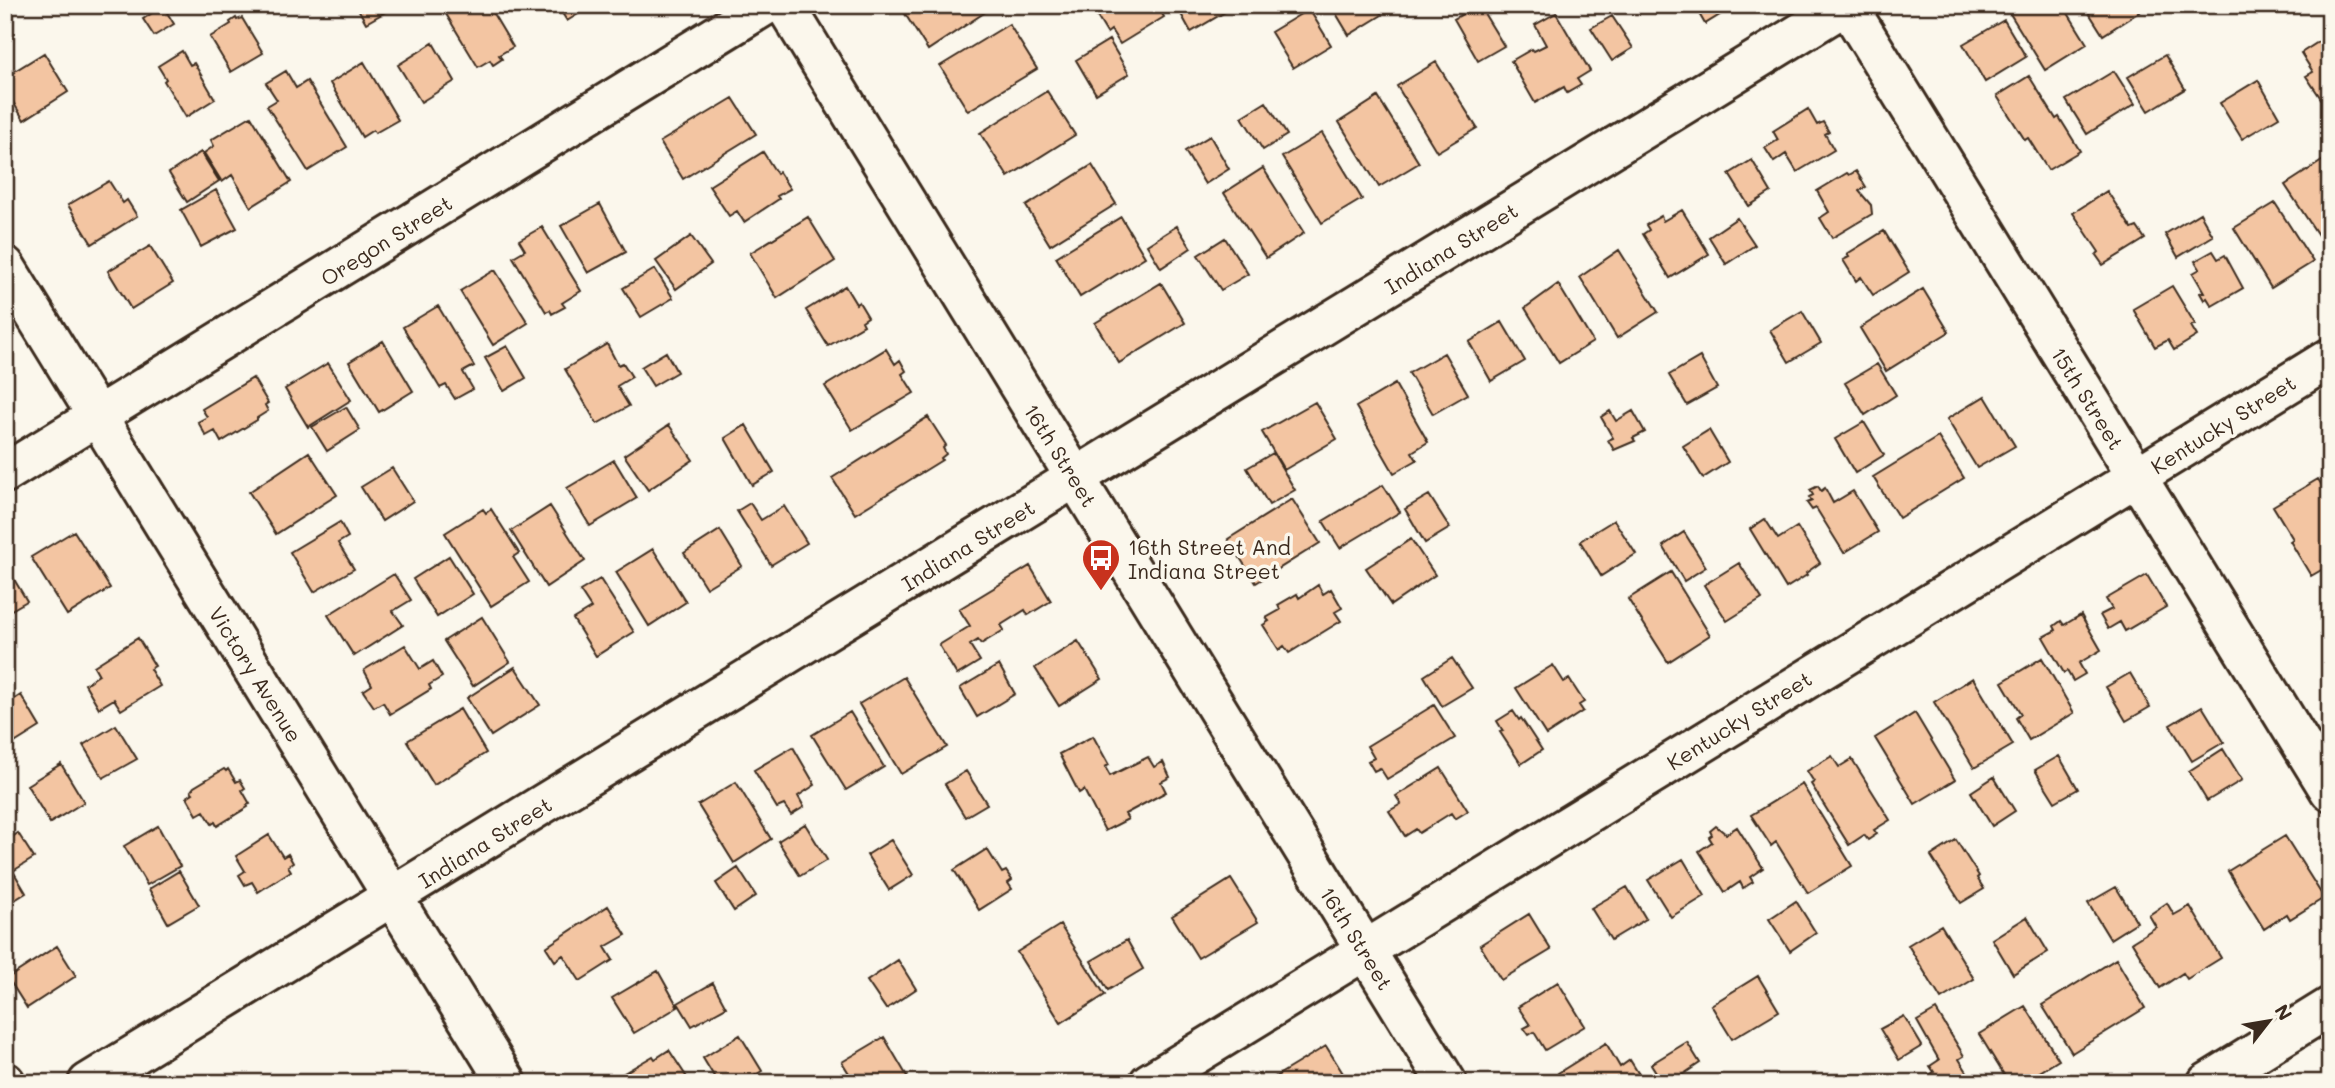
<svg xmlns="http://www.w3.org/2000/svg" width="2335" height="1088" viewBox="0 0 2335 1088" font-family="Mali,sans-serif">
	<style>
		.building { fill: #f3c5a2; stroke: #3b2a1e; stroke-width: 2 }
		.lines { fill: none; stroke-linecap: round; stroke-linejoin: round }
		.minor-casing { stroke: #3b2a1e; stroke-width: 44 }
		.minor { stroke: #fbf7ec; stroke-width: 38 }
		.labels { text-anchor: middle; dominant-baseline: central; stroke-width: 7; stroke-linejoin: round; paint-order: stroke }
		.street-label { font-size: 21px; fill: #3b2a1e; stroke: #fbf7ec }
		.poi-label { font-size: 21px; fill: #3b2a1e; stroke: #fbf7ec; text-anchor: start }
	</style>
	<rect width="100%" height="100%" fill="#fbf7ec"/>
	<filter id="ink" filterUnits="userSpaceOnUse"><feTurbulence type="fractalNoise" baseFrequency=".0143" numOctaves="2"/><feDisplacementMap in="SourceGraphic" scale="14" xChannelSelector="R" yChannelSelector="G"/><feConvolveMatrix kernelMatrix="1 2 1 2 8 2 1 2 1" color-interpolation-filters="sRGB"/></filter>
	<g filter="url(#ink)">
		<path class="building" d="M356,5H393L394,7L366,23Z
			M450,5L455,9L462,5H488L513,47L499,55L502,59L493,65L490,60L478,67L446,14L444,9Z
			M557,5H593L567,21Z
			M983,5L987,11L928,50L900,6Z
			M1090,5H1157L1164,17L1120,44L1111,30L1107,33Z
			M1176,5H1228L1230,9L1191,32Z
			M1331,5H1376L1382,15L1349,35Z
			M1479,5L1504,46L1478,61L1454,19Z
			M1694,5H1736L1705,24Z
			M2020,5H2063L2087,44L2045,70L2009,12Z
			M2084,5H2142L2144,9L2103,35Z
			M163,6L174,24L154,36L143,19Z
			M1309,9L1331,45L1293,68L1271,32Z
			M1556,13L1590,71L1577,79L1581,85L1567,93L1564,87L1535,103L1511,61L1532,49L1534,51L1546,45L1535,25Z
			M1612,16L1633,48L1612,61L1591,28Z
			M236,18L237,20L242,18L263,53L231,72L210,37L231,24L230,22Z
			M2004,20L2026,57L1985,82L1963,44Z
			M1009,24L1037,69L968,111L940,66Z
			M2329,35H2330V112L2306,76L2313,72L2301,53Z
			M1109,40L1129,74L1096,94L1076,60Z
			M433,43L455,81L421,102L398,65Z
			M182,51L190,65L194,63L215,99L186,117L164,81L166,79L158,66Z
			M44,53L68,92L24,120L5,89V77Z
			M2165,55L2185,89L2149,111L2128,77Z
			M364,62L398,120L375,133L373,130L362,137L330,83Z
			M1436,62L1477,128L1437,152L1397,86Z
			M286,71L296,88L307,81L347,147L308,171L267,106L277,100L266,83Z
			M2114,71L2135,104L2087,134L2066,100Z
			M2029,76L2056,119L2059,117L2080,151L2048,170L2028,138L2025,140L1997,96Z
			M2258,80L2279,117L2242,139L2220,103Z
			M1047,91L1075,135L1008,177L980,133Z
			M1378,97L1419,163L1379,187L1339,122Z
			M733,98L756,134L683,179L660,142Z
			M1266,102L1287,135L1263,150L1242,117Z
			M1808,109L1817,125L1823,122L1829,132L1825,134L1834,150L1797,172L1786,154L1774,162L1765,148L1778,140L1773,131Z
			M251,116L291,182L251,207L232,175L222,182L204,153L214,146L211,140Z
			M1322,133L1362,199L1322,223L1282,157Z
			M1210,136L1229,169L1205,184L1185,151Z
			M201,152L219,181L187,202L169,173Z
			M763,152L777,174L779,172L790,189L777,196L779,199L744,222L737,211L729,216L709,186Z
			M2325,159L2330,166V247L2321,233L2318,235L2285,185Z
			M1752,160L1771,192L1749,206L1729,174Z
			M1092,165L1116,204L1050,245L1026,206Z
			M1263,168L1304,233L1266,258L1224,193Z
			M1856,171L1866,187L1859,191L1871,205L1872,214L1832,238L1820,218L1829,212L1817,191L1847,173L1849,175Z
			M109,181L123,203L127,200L137,216L92,244L68,205Z
			M216,190L237,228L201,247L181,210Z
			M2107,191L2132,229L2137,227L2145,239L2103,265L2096,255L2099,252L2073,213Z
			M2275,203L2313,262L2271,288L2234,228Z
			M600,204L626,252L588,273L561,226Z
			M1682,210L1709,254L1670,278L1643,234L1649,230L1646,225L1661,216L1663,221Z
			M2200,213L2213,236L2178,257L2165,234Z
			M808,217L835,261L777,298L750,253Z
			M1121,217L1145,257L1080,297L1056,257Z
			M1737,218L1755,245L1726,264L1709,237Z
			M1177,226L1191,248L1161,268L1147,245Z
			M542,227L581,291L562,303L565,307L552,314L550,310L546,312L513,257L525,250L519,240Z
			M1884,231L1909,272L1873,295L1861,277L1856,281L1843,260L1849,257L1847,254Z
			M691,236L711,264L676,289L656,261Z
			M1225,238L1248,274L1221,290L1198,255Z
			M150,246L173,283L131,309L108,271Z
			M1619,250L1658,312L1617,338L1580,277Z
			M2213,251L2218,259L2225,255L2243,288L2212,306L2207,298L2204,300L2200,293L2204,292L2193,273L2200,269L2195,261Z
			M655,269L673,298L641,317L623,288Z
			M495,270L528,323L493,345L460,291Z
			M1161,283L1185,323L1119,363L1095,323Z
			M1558,284L1593,342L1559,363L1525,308Z
			M845,286L856,304L859,302L868,317L862,321L864,325L828,346L806,310Z
			M2172,286L2195,324L2191,326L2197,336L2174,350L2168,340L2155,347L2133,309Z
			M1923,289L1949,332L1886,371L1860,328Z
			M438,306L474,366L463,372L473,389L455,399L446,385L440,388L403,327Z
			M1802,311L1821,343L1789,362L1770,330Z
			M1502,322L1525,361L1491,381L1469,342Z
			M383,341L413,391L379,412L349,362Z
			M607,344L618,365L623,363L632,377L617,386L629,406L597,424L565,369Z
			M507,346L526,378L504,391L485,358Z
			M886,349L895,364L900,360L906,371L902,374L914,393L852,430L825,386Z
			M666,352L677,372L653,386L641,367Z
			M1444,353L1468,394L1433,414L1409,373Z
			M1700,357L1717,388L1687,405L1669,375Z
			M328,363L351,400L308,427L285,389Z
			M1877,364L1896,395L1865,415L1845,383Z
			M253,378L268,403L265,405L268,411L257,418V420L221,442L215,431L206,436L198,422L207,417L202,409Z
			M1395,384L1428,442L1412,452L1417,460L1394,473L1356,407Z
			M1985,396L2015,446L1977,468L1947,419Z
			M1315,402L1337,439L1284,470L1262,432Z
			M346,407L360,430L327,451L312,427Z
			M1610,411L1616,421L1633,411L1645,432L1633,438L1635,441L1614,450L1608,440L1613,438L1601,417Z
			M928,417L946,445L943,448L946,454L941,458L942,460L855,514L832,478Z
			M1864,422L1884,455L1855,473L1835,439Z
			M669,425L693,460L648,490L624,455Z
			M746,425L774,472L752,485L725,438Z
			M1709,430L1728,462L1703,478L1683,446Z
			M1938,437L1964,478L1899,518L1873,477Z
			M309,452L337,495L276,534L249,492Z
			M1273,453L1295,490L1269,505L1247,468Z
			M614,460L637,498L590,526L567,488Z
			M392,468L413,501L382,521L361,487Z
			M2318,479L2330,498V565L2311,576L2290,541L2293,539L2273,506Z
			M1383,485L1400,512L1340,548L1323,521Z
			M1818,486L1821,491L1825,488L1833,503L1853,491L1878,532L1844,553L1816,508L1812,510L1807,503L1812,501L1809,497L1813,495L1810,490Z
			M1429,495L1450,528L1425,543L1405,509Z
			M1292,499L1320,543L1256,583L1228,539Z
			M750,503L761,520L784,506L807,543L771,565L737,511Z
			M550,506L585,561L546,587L511,531Z
			M483,509L486,513L491,509L519,553L513,557L529,582L491,606L445,533Z
			M1765,519L1778,539L1797,527L1820,563L1806,573L1807,575L1786,588L1750,529Z
			M1614,520L1636,554L1601,576L1580,541Z
			M340,522L348,537L338,543L354,569L314,592L290,552Z
			M720,530L742,566L706,588L684,553Z
			M74,531L110,588L67,615L31,557Z
			M1684,532L1706,567L1684,581L1663,546Z
			M1411,539L1435,575L1391,605L1366,568Z
			M653,549L686,602L649,626L616,572Z
			M449,556L473,594L437,617L413,579Z
			M1739,563L1762,599L1727,621L1704,585Z
			M1030,566L1051,601L1028,615L1025,610L1001,625L1004,630L981,644L978,640L970,645L980,661L957,675L939,645L970,626L959,609Z
			M9,571L27,601L6,613L5,573Z
			M1671,572L1710,635L1668,662L1628,599Z
			M394,574L411,600L393,611L403,625L354,656L328,615Z
			M2147,575L2166,607L2125,631L2120,622L2108,629L2100,615L2112,609L2106,599Z
			M600,579L634,632L596,656L573,619L591,608L580,591Z
			M1318,585L1323,594L1331,589L1342,608L1335,612L1341,621L1289,653L1284,646L1279,650L1263,625L1269,621L1266,618L1280,610L1278,605L1297,594L1299,598Z
			M2081,615L2101,650L2079,663L2085,674L2073,681L2067,671L2064,673L2043,637L2056,630L2054,626L2061,621L2064,625Z
			M482,617L510,662L473,686L444,641Z
			M138,638L155,666L150,669L160,686L121,710L114,699L99,708L85,684L99,675L94,666Z
			M1078,641L1102,679L1059,706L1035,668Z
			M405,645L420,669L433,661L442,677L429,685L431,689L390,714L383,702L374,707L363,691L372,685L364,670Z
			M1452,658L1472,688L1442,706L1424,676Z
			M2042,658L2074,713L2029,740L2016,718L2021,714L2002,682Z
			M999,665L1015,694L977,717L960,688Z
			M1553,665L1564,682L1569,679L1584,702L1579,705L1583,711L1546,735L1516,688Z
			M515,667L540,705L491,736L467,698Z
			M2130,673L2150,707L2126,721L2106,687Z
			M904,677L947,747L901,774L859,704Z
			M1973,678L2013,745L1974,768L1934,702Z
			M21,695L40,727L8,747L5,744V705Z
			M1434,705L1455,738L1387,779L1380,768L1374,771L1368,761L1374,758L1367,746Z
			M2202,706L2224,742L2192,761L2170,725Z
			M460,709L486,753L434,785L407,741Z
			M1513,711L1519,720L1521,718L1542,750L1521,764L1500,732L1503,731L1497,721Z
			M850,712L884,767L846,790L812,735Z
			M1915,713L1955,780L1915,804L1875,738Z
			M116,725L137,759L103,778L83,745Z
			M1093,736L1109,765L1105,767L1110,776L1148,757L1154,767L1163,762L1170,777L1161,782L1166,792L1125,814L1128,819L1105,831L1084,790L1079,793L1059,754Z
			M793,747L815,785L798,796L804,807L791,815L784,805L777,808L754,770Z
			M2223,749L2242,780L2207,801L2189,771Z
			M1832,756L1839,767L1852,759L1890,820L1874,830L1877,834L1868,840L1864,835L1849,845L1811,784L1814,782L1807,771Z
			M2059,756L2078,789L2055,802L2035,770Z
			M61,764L84,802L50,823L27,785Z
			M1441,768L1468,811L1455,819L1451,813L1419,833L1416,829L1405,836L1389,811L1401,804L1396,796Z
			M224,769L226,771L228,769L236,782L240,780L245,788L242,790L250,804L247,805L248,807L217,826L215,822L212,824L204,811L197,815L187,797L193,793L191,791L194,787Z
			M966,771L987,804L965,817L945,784Z
			M1994,777L2015,811L1992,826L1971,792Z
			M736,782L771,839L734,863L698,805Z
			M1802,784L1852,866L1808,893L1776,842L1771,846L1751,815Z
			M805,824L827,860L800,876L778,841Z
			M158,826L180,866L147,885L124,846Z
			M1716,826L1726,834L1737,827L1763,868L1750,877L1753,882L1743,888L1740,882L1725,892L1699,851L1712,842L1709,837L1712,835L1710,831Z
			M18,833L34,858L13,871L26,893L8,904L5,899V842Z
			M269,835L283,857L288,854L293,863L288,866L291,871L258,892L252,882L245,885L239,875L245,871L236,856Z
			M2285,836L2324,898L2290,919L2287,914L2264,929L2228,871Z
			M891,840L913,875L889,890L867,855Z
			M1956,840L1979,876L1977,878L1984,889L1961,903L1931,856Z
			M987,849L1002,873L1006,871L1012,880L1008,883L1012,889L979,910L954,870Z
			M1683,859L1705,896L1671,917L1648,880Z
			M738,868L756,896L734,911L716,883Z
			M179,871L199,905L168,923L149,889Z
			M1231,879L1258,922L1198,958L1172,916Z
			M1627,887L1646,919L1611,940L1591,908Z
			M2116,887L2137,922L2110,939L2088,903Z
			M1796,901L1816,933L1790,951L1769,919Z
			M2167,903L2174,915L2190,906L2221,958L2187,979L2183,973L2160,988L2132,942L2156,927L2149,915Z
			M608,906L626,935L605,947L613,960L580,981L563,955L555,961L546,947Z
			M1529,914L1551,950L1501,980L1480,945Z
			M2027,917L2048,952L2013,974L1992,939Z
			M1060,925L1105,995L1061,1023L1017,952Z
			M1941,925L1974,979L1941,999L1908,945Z
			M1127,940L1143,969L1108,990L1091,961Z
			M57,946L76,976L27,1008L8,978Z
			M2116,959L2145,1008L2072,1053L2042,1005Z
			M898,960L916,989L886,1009L867,981Z
			M658,971L678,1007L634,1033L612,998Z
			M1758,976L1779,1011L1732,1039L1711,1005Z
			M1558,982L1585,1026L1545,1050L1534,1032L1529,1035L1524,1028L1530,1025L1518,1007Z
			M713,983L726,1007L692,1026L678,1003Z
			M2025,1006L2059,1060L2022,1083H2009L1979,1034Z
			M1936,1010L1964,1056L1959,1059L1974,1083H1924L1922,1080L1934,1072L1930,1066L1939,1060L1917,1021Z
			M1904,1016L1922,1046L1899,1060L1880,1029Z
			M740,1035L762,1071L742,1083H718L703,1058Z
			M884,1037L911,1083H855L842,1062Z
			M1687,1042L1700,1063L1670,1083H1663L1651,1064Z
			M1606,1043L1620,1067L1630,1060L1640,1076L1629,1083H1564L1558,1073Z
			M1326,1046L1349,1083H1265Z
			M669,1050L688,1079L682,1083H607L653,1056L655,1059Z"/>
		<g class="lines">
			<defs>
				<path id="minor" d="M785,5L1447,1083
					M1847,5L2330,791
					M5,266L507,1083
					M5,473L766,5
					M5,1082V1083
					M88,1083L1846,5
					M1149,1083L2330,358
					M2207,1083L2330,1007"/>
			</defs>
			<use href="#minor" class="minor-casing"/>
			<use href="#minor" class="minor"/>
		</g>
	</g>
	<defs>
		<symbol id="bus-pin" viewBox="-11 -11 22 30"><path d="M0 17L-7.5 6A9.5 9.5 0 1 1 7.5 6Z" fill="#c8321e" stroke="#fbf7ec"/><path d="M-5-6H5V4H4V6H2V4H-2V6H-4V4H-5ZM-3.5-4V0h7V-4ZM-3.5 1.2v1.5H-2V1.2ZM2 1.2v1.5H3.5V1.2Z" fill="#fff"/></symbol>
	</defs>
	<g fill-rule="evenodd">
		<use href="#bus-pin" x="1079" y="536" width="44" height="60"/>
	</g>
	<g class="labels">
		<g class="street-label">
			<text transform="translate(386 240) rotate(-32)">Oregon Street</text>
			<text transform="translate(1451 248) rotate(-32)">Indiana Street</text>
			<text transform="translate(2088 398) rotate(58)">15th Street</text>
			<text transform="translate(2223 424) rotate(-32)">Kentucky Street</text>
			<text transform="translate(1061 455) rotate(58)">16th Street</text>
			<text transform="translate(968 545) rotate(-32)">Indiana Street</text>
			<text transform="translate(256 674) rotate(58)">Victory Avenue</text>
			<text transform="translate(1739 720) rotate(-32)">Kentucky Street</text>
			<text transform="translate(485 842) rotate(-32)">Indiana Street</text>
			<text transform="translate(1357 938) rotate(58)">16th Street</text>
		</g>
		<g class="poi-label">
			<text x="1128" y="546">16th Street And<tspan x="1128" dy="24">Indiana Street</tspan></text>
		</g>
	</g>
	<rect width="2335" height="1088" fill="none" stroke="#fbf7ec" stroke-width="28"/>
	<rect x="14" y="14" width="2307" height="1060" fill="none" stroke="#3b2a1e" stroke-width="2.5" filter="url(#ink)"/>
	<g transform="translate(2269 1021) rotate(59)" stroke="#fbf7ec" stroke-width="5" paint-order="stroke">
	<path d="M0-5L12 26L0 18L-12 26Z" fill="#3b2a1e"/>
	<text y="-10" font-size="19" font-weight="bold" text-anchor="middle" fill="#3b2a1e">N</text>
	</g>
</svg>
